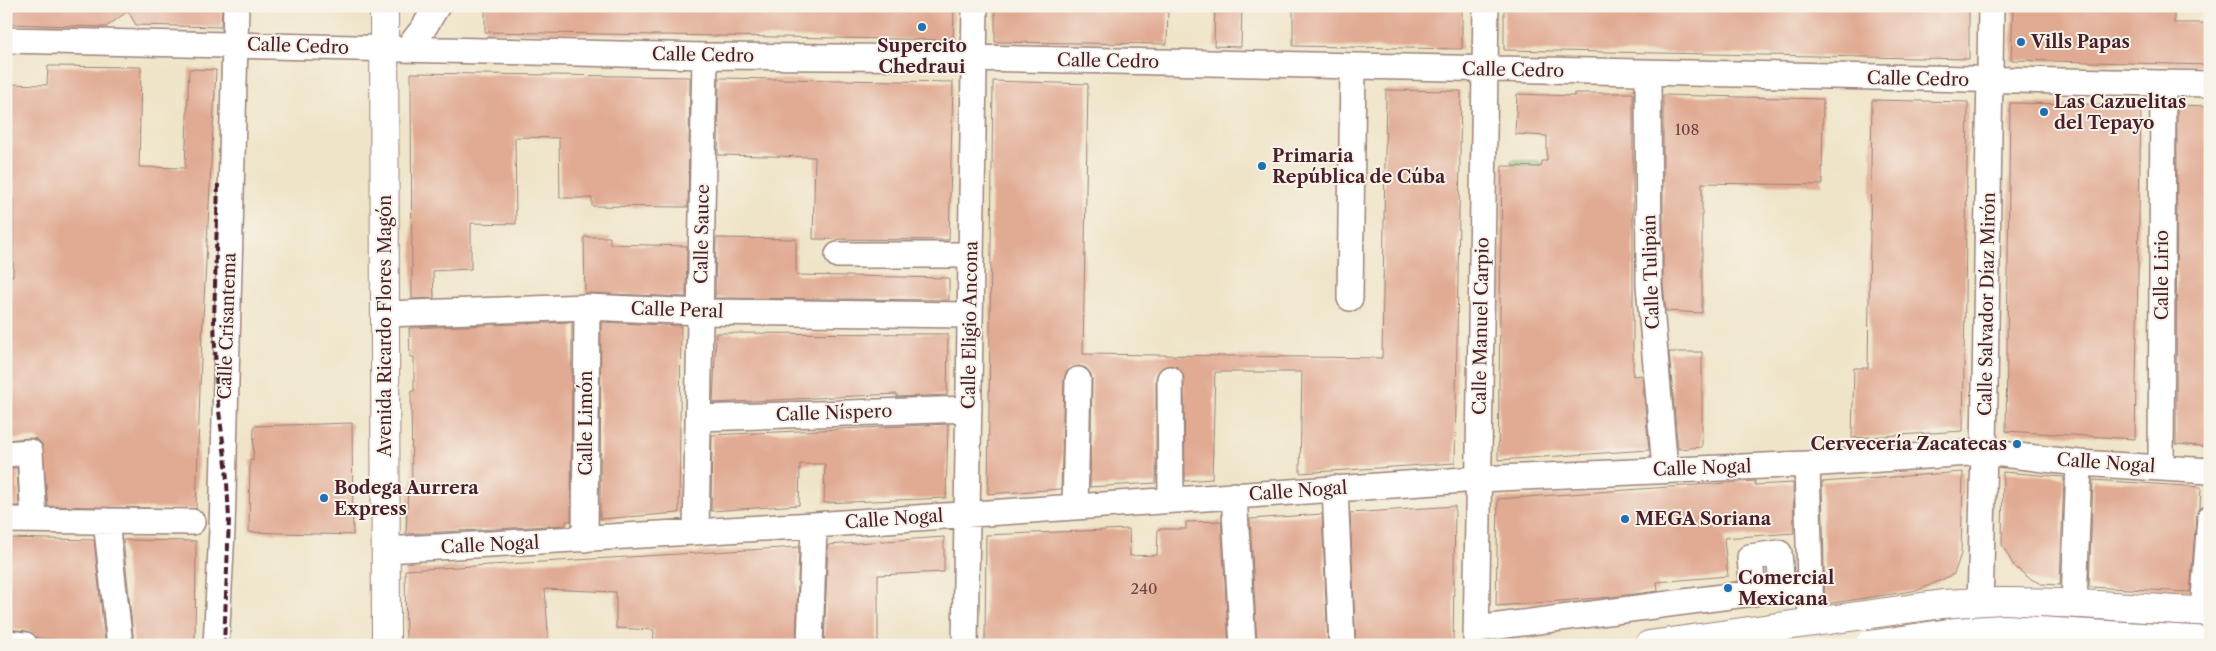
<svg xmlns="http://www.w3.org/2000/svg" width="2216" height="651" viewBox="0 0 2216 651" font-family="'Libre Caslon Text',serif">
	<style>
		.green { fill: #97d286; stroke: #707858 }
		.building { fill: #e1aa93 }
		.lines { fill: none; stroke-linecap: round; stroke-linejoin: round }
		.minor-casing { stroke: #9c8279; stroke-width: 28 }
		.major-casing { stroke: #9c8279; stroke-width: 30 }
		.minor { stroke: #fff; stroke-width: 25 }
		.major { stroke: #fff; stroke-width: 28 }
		.rail { stroke: #4a1f2b; stroke-width: 4; stroke-dasharray: 8 4; stroke-linecap: butt }
		.highway-bridge-casing { stroke: #9c8279; stroke-width: 30; stroke-linecap: butt }
		.highway-bridge { stroke: #fff; stroke-width: 28 }
		.poi-dot { fill: #1f6fb2; stroke: #f7f3e8; stroke-width: 2 }
		.labels { text-anchor: middle; dominant-baseline: central; stroke-width: 4; stroke-linejoin: round; paint-order: stroke }
		.number-label { font-size: 15px; fill: #704245 }
		.poi-label { font-size: 18px; font-weight: bold; fill: #4a1f2b; stroke: #f7f3e8; text-anchor: start }
		.street-label { font-size: 18px; fill: #4a1f2b; stroke: #f7f3e8 }
	</style>
	<rect width="100%" height="100%" fill="#f7f3e8"/>
	<filter id="ink" filterUnits="userSpaceOnUse"><feTurbulence type="fractalNoise" baseFrequency=".02" numOctaves="2"/><feDisplacementMap in="SourceGraphic" scale="10" xChannelSelector="R" yChannelSelector="G"/><feConvolveMatrix kernelMatrix="1 2 1 2 8 2 1 2 1" color-interpolation-filters="sRGB"/></filter>
	<filter id="wash" filterUnits="userSpaceOnUse"><feTurbulence type="fractalNoise" baseFrequency=".0096" numOctaves="4" result="noise"/><feDisplacementMap in="SourceGraphic" scale="20" xChannelSelector="R" yChannelSelector="G"/><feGaussianBlur stdDeviation="1.12" result="paint"/><feColorMatrix in="noise" values="0 0 0 0 0 0 0 0 0 0 0 0 0 0 0 0 0 1.4 0 .05"/><feComposite in="paint" operator="in"/></filter>
	<g filter="url(#wash)">
		<rect width="100%" height="100%" fill="#efe4c7"/>
		<path class="green" d="M1511,160L1540,161V166L1511,165Z"/>
		<g id="blocks">
			<path class="building" d="M6,6H222L221,27L136,25L128,11L106,27L6,24Z
				M485,6H954L953,40L485,32Z
				M995,6H1168L1167,44L995,42Z
				M1215,6H1242L1241,47L1214,46Z
				M1293,6H1462V49L1293,46Z
				M1504,6H1969V59L1504,50Z
				M2013,6H2174V23H2210V65L2011,60Z
				M48,66L141,67L139,167L185,168L189,69L216,70L201,358L196,509L48,506L42,444L37,439L29,438L6,440V276H13V200H6V84L47,85Z
				M411,73L690,77L688,207L592,206V198H560L559,138L515,137L516,224L471,223V269L433,271L434,298L412,299Z
				M719,78L953,82L949,240L813,239L815,157L718,155Z
				M993,81L1088,84L1083,354L1382,358L1386,90L1461,91L1455,463L1300,473L1302,372H1215L1212,479L1185,481L1184,378L1177,367L1169,365L1158,372L1156,379V483L1090,487L1092,380L1091,374L1086,368L1078,366L1066,372L1064,380L1061,489L988,494Z
				M1574,93H1633V376L1642,375L1649,450L1498,460L1502,166L1541,167L1542,161H1547V136L1515,134L1517,94L1574,96Z
				M1663,95L1823,99L1822,185L1702,183V313L1666,311L1663,284Z
				M1872,100L1968,102L1963,431L1852,438L1854,368H1868Z
				M2010,103L2141,105L2135,439L2006,431Z
				M2177,105L2210,106V447L2176,444Z
				M584,237H610V244L687,246L686,297L585,293Z
				M716,238L796,239V275L949,278V300L715,298Z
				M572,322L571,521H566V525L406,534L408,485H412L411,391H414V357H410L409,328Z
				M601,322L681,326L679,513L600,519Z
				M716,333L948,334L947,395L897,397V394L713,403Z
				M1669,352H1702V447L1678,449Z
				M352,423L353,535L249,532L250,460L253,461L254,426Z
				M948,424L946,498L824,503L825,464H800L799,505L711,511L712,435Z
				M6,468H17L19,506H6Z
				M1963,472L1961,554L1954,574L1919,590L1825,604L1822,482Z
				M2003,472L2064,477L2060,585L2041,584L2029,578L2014,566L2002,545Z
				M2093,480L2201,487L2200,508L2196,517L2190,592L2089,587Z
				M1755,481V485L1793,483L1794,533L1724,538L1728,576L1657,582L1658,591L1611,597L1496,606L1498,499Z
				M1455,506L1453,645H1356L1350,513Z
				M1322,514L1328,645H1257L1250,519Z
				M1221,521L1229,645H985L986,535L1129,529L1130,556L1157,555L1158,529H1186V522Z
				M944,537V572L878,575V645H824L828,545Z
				M6,538L94,540L105,643L38,638L27,631L6,629Z
				M123,540L196,541L195,645L134,644Z
				M799,547L796,645H653L654,630L616,628V592L545,589L549,645H406L405,570Z"/>
		</g>
	</g>
	<g filter="url(#ink)">
		<use href="#blocks" fill-opacity="0" stroke="#9c8279" stroke-width="1"/>
		<g class="lines">
			<defs>
				<path id="minor" d="M6,40L705,56L974,58L2210,84
					M407,49L423,29L437,6
					M1648,73L1649,285L1665,469
					M838,255H970
					M1350,298L1353,67
					M385,314L587,307L701,312L969,315
					M1170,379L1171,500
					M699,418L969,409
					M6,454L30,452L34,520
					M1807,464L1811,623
					M2161,467L2163,84
					M1335,488L1342,645
					M1234,495L1243,645
					M1075,507L1078,380
					M6,520L192,522
					M106,521L120,645
					M696,532L705,56
					M585,539L587,307
					M386,550L814,525L1479,479L1807,464L1984,452L2079,463L2210,471
					M1753,593L1750,557L1779,553L1782,588
					M2074,604L2079,463
					M2203,612L2210,518
					M1476,629L1753,593L1810,583
					M6,643L25,645
					M216,645L222,530L236,6
					M810,645L814,525
					M965,645L975,6
					M1476,645L1486,6
					M1979,645L1984,452L1991,6"/>
				<path id="major" d="M384,6L386,645
					M1649,645L1943,604C2032,598 2121,607 2210,612"/>
			</defs>
			<use href="#minor" class="minor-casing"/>
			<use href="#major" class="major-casing"/>
			<use href="#minor" class="minor"/>
			<use href="#major" class="major"/>
			<path class="rail" d="M218,184L214,321L217,396L226,464L229,519L224,645"/>
			<defs>
				<path id="highway-bridge" d="M1869,645L1955,632L2004,629L2210,641"/>
			</defs>
			<use href="#highway-bridge" class="highway-bridge-casing"/>
			<use href="#highway-bridge" class="highway-bridge"/>
		</g>
	</g>
	<g class="poi-dot">
		<circle cx="922" cy="27" r="5"/>
		<circle cx="2021" cy="42" r="5"/>
		<circle cx="2044" cy="112" r="5"/>
		<circle cx="1262" cy="166" r="5"/>
		<circle cx="2017" cy="444" r="5"/>
		<circle cx="324" cy="498" r="5"/>
		<circle cx="1625" cy="519" r="5"/>
		<circle cx="1728" cy="588" r="5"/>
	</g>
	<g class="labels">
		<g class="number-label">
			<text x="1687" y="129">108</text>
			<text x="1144" y="588">240</text>
		</g>
		<g class="poi-label">
			<text x="2031" y="42">Vills Papas</text>
			<text x="922" y="46" text-anchor="middle">Supercito<tspan x="922" dy="21">Chedraui</tspan></text>
			<text x="2054" y="102">Las Cazuelitas<tspan x="2054" dy="21">del Tepayo</tspan></text>
			<text x="1272" y="156">Primaria<tspan x="1272" dy="21">República de Cúba</tspan></text>
			<text x="2007" y="444" text-anchor="end">Cervecería Zacatecas</text>
			<text x="334" y="488">Bodega Aurrera<tspan x="334" dy="21">Express</tspan></text>
			<text x="1635" y="519">MEGA Soriana</text>
			<text x="1738" y="578">Comercial<tspan x="1738" dy="21">Mexicana</tspan></text>
		</g>
		<g class="street-label">
			<text transform="translate(298 46) rotate(2)">Calle Cedro</text>
			<text transform="translate(703 55) rotate(1)">Calle Cedro</text>
			<text transform="translate(1108 61) rotate(1)">Calle Cedro</text>
			<text transform="translate(1513 70) rotate(1)">Calle Cedro</text>
			<text transform="translate(1918 79) rotate(1)">Calle Cedro</text>
			<text transform="translate(702 234) rotate(-89)">Calle Sauce</text>
			<text transform="translate(1651 272) rotate(-92)">Calle Tulipán</text>
			<text transform="translate(2162 275) rotate(-90)">Calle Lirio</text>
			<text transform="translate(1987 304) rotate(-89)">Calle Salvador Díaz Mirón</text>
			<text transform="translate(677 310) rotate(2)">Calle Peral</text>
			<text transform="translate(970 325) rotate(-89)">Calle Eligio Ancona</text>
			<text transform="translate(227 326) rotate(-88)">Calle Crisantema</text>
			<text transform="translate(385 326) rotate(-90)">Avenida Ricardo Flores Magón</text>
			<text transform="translate(1481 326) rotate(-89)">Calle Manuel Carpio</text>
			<text transform="translate(834 413) rotate(-2)">Calle Níspero</text>
			<text transform="translate(586 423) rotate(-90)">Calle Limón</text>
			<text transform="translate(2106 463) rotate(4)">Calle Nogal</text>
			<text transform="translate(1702 468) rotate(-2)">Calle Nogal</text>
			<text transform="translate(1298 491) rotate(-4)">Calle Nogal</text>
			<text transform="translate(894 519) rotate(-4)">Calle Nogal</text>
			<text transform="translate(490 545) rotate(-3)">Calle Nogal</text>
		</g>
	</g>
	<rect width="2216" height="651" fill="none" stroke="#f7f3e8" stroke-width="25"/>
</svg>
